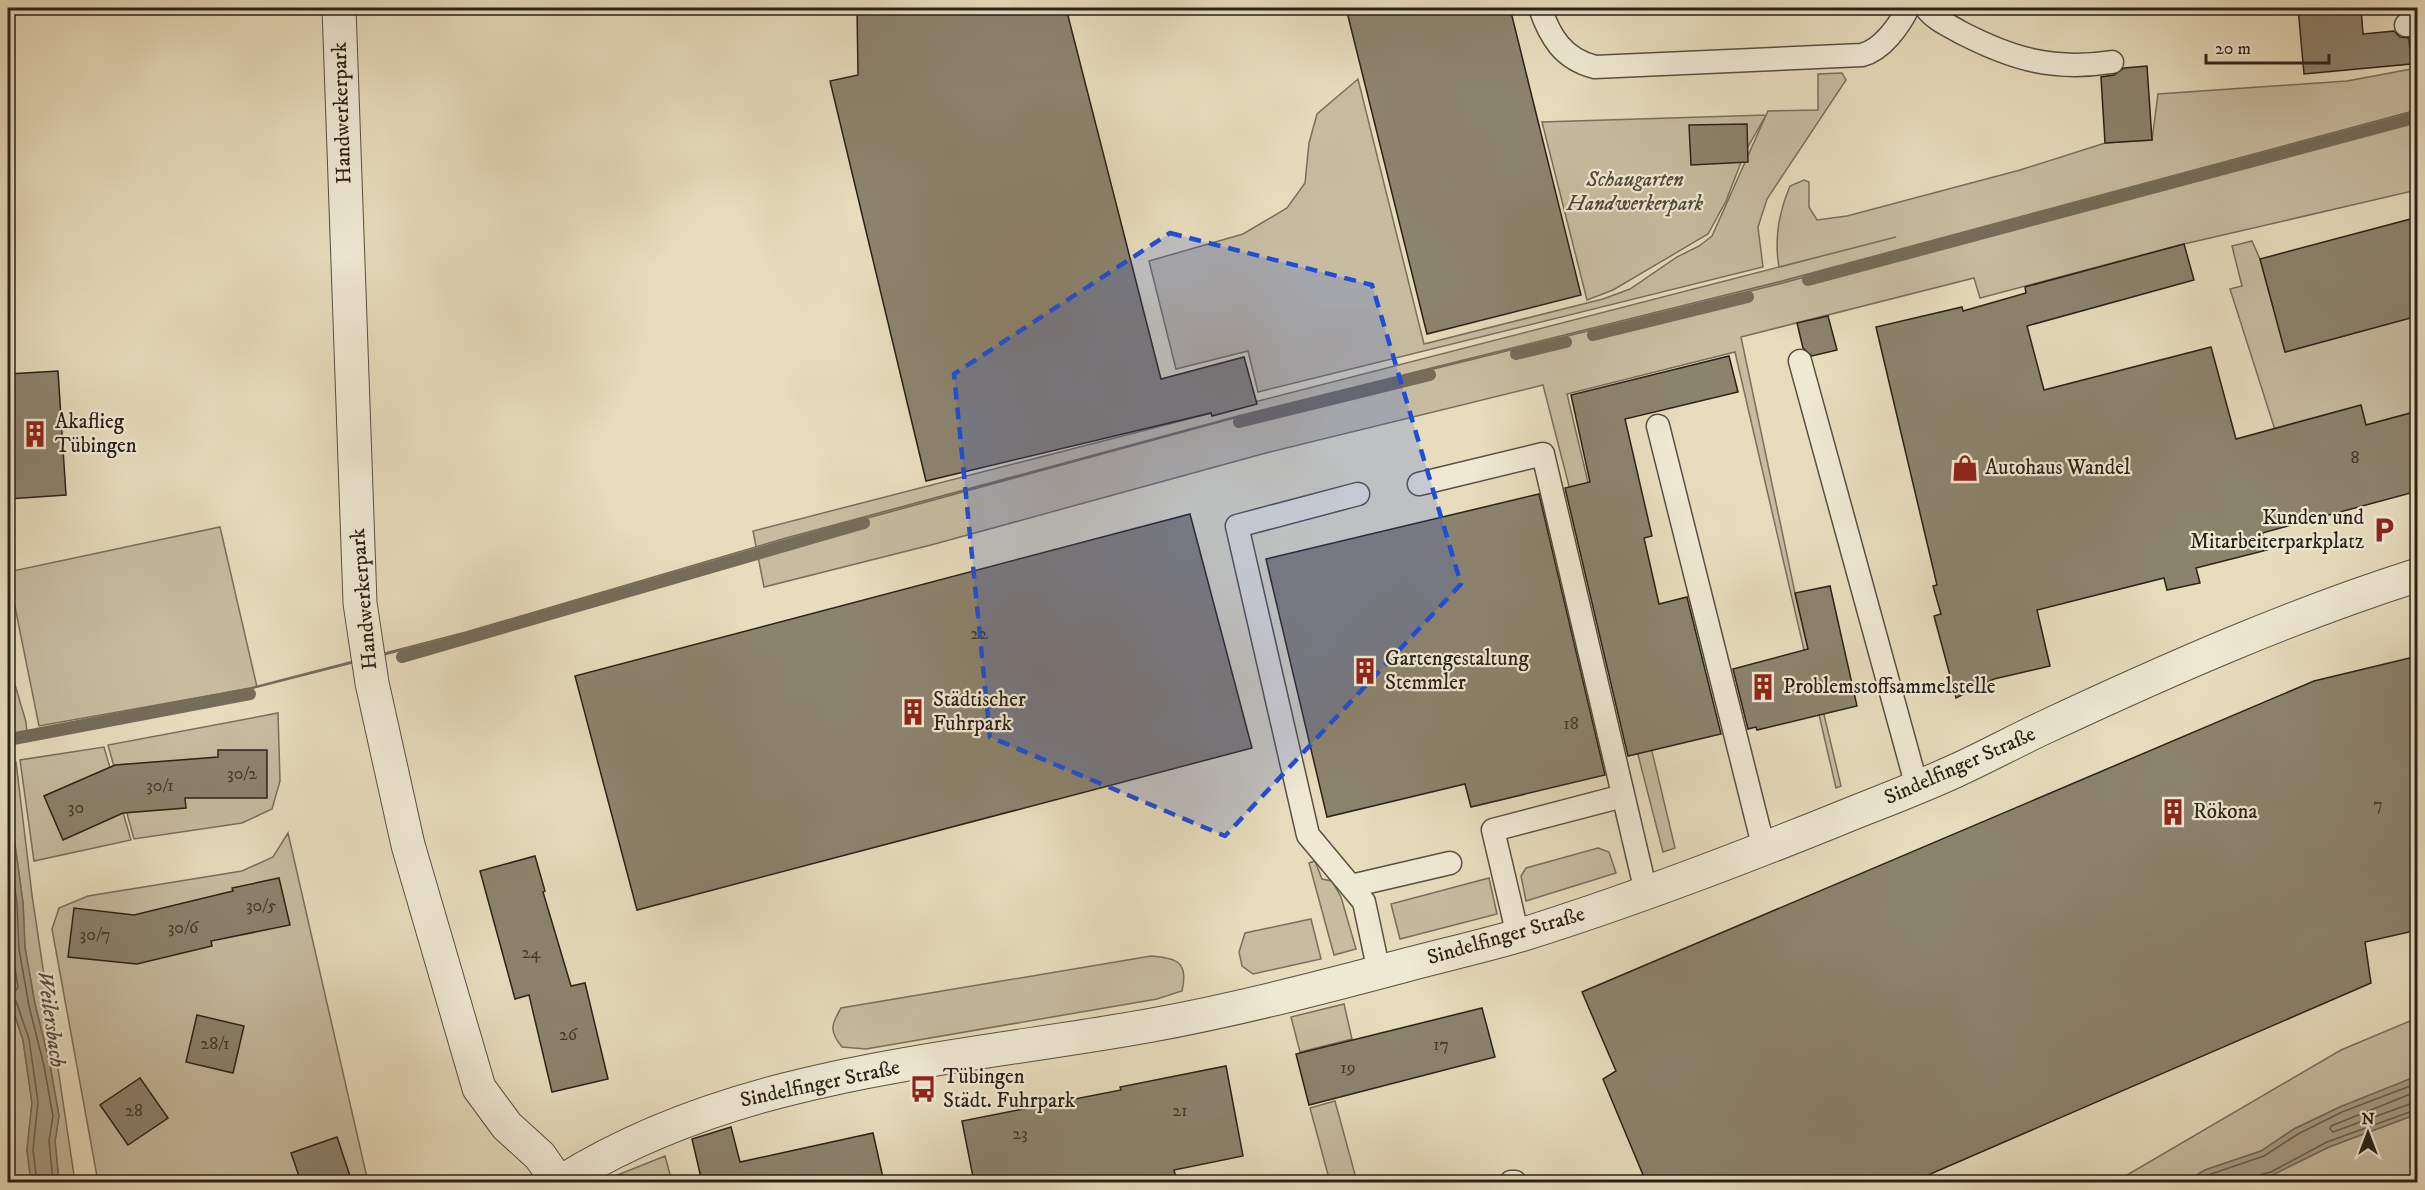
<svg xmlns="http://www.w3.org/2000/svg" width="2425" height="1190" viewBox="0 0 2425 1190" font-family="'IM FELL DW Pica',serif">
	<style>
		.green { fill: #c7bca0; stroke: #786f5c; stroke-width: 1.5 }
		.water { fill: #a79d84; stroke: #756c59; stroke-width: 1.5 }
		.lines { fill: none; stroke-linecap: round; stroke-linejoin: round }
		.shore { stroke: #68604e; stroke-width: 1.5 }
		.stream { stroke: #756c59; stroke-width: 12 }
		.building { fill: #8c836d; stroke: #2a2218; stroke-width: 1.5 }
		.lane-casing { stroke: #595041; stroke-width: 25 }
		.street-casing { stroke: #595041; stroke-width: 35 }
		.lane { stroke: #efe8d3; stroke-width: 22 }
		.street { stroke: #efe8d3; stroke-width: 33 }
		.marked { fill: #1d4ed8; fill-opacity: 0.2; stroke: #1d4ed8; stroke-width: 4.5; stroke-dasharray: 12 8; stroke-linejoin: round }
		.labels { text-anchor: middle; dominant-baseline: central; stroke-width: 4.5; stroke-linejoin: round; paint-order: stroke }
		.number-label { font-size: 18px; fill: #423a2d }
		.street-label { font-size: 21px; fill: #2a2218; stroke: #efe8d3 }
		.park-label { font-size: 21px; font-style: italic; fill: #51483a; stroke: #efe8d3 }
		.poi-label { font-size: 21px; fill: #2a2218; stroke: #efe8d3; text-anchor: start }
		.water-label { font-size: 22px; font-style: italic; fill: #564d3e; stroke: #efe8d3 }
	</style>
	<rect width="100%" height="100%" fill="#e7dcbc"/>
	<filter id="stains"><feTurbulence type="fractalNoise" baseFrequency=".00333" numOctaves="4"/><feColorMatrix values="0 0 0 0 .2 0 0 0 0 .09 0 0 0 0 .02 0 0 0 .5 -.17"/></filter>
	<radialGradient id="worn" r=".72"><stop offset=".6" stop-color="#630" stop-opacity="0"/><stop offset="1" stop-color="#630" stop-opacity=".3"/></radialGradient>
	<path class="green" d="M2417,68V190L2184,244L1980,298L1974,278L1741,337L1795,593L1841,786L1836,788L1735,352L1567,394L1675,848L1663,852L1543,385L1266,453L931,545L764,587L753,531L1896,237L1779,267C1774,239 1779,212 1790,186L1804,180L1809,182V207L1817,220L1847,216L2020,170L2105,143L2152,140L2158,94L2347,81Z
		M1842,73L1846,80L1767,199L1758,227L1763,267L1258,392L1248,351L1176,369L1149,261L1243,234L1287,208L1305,183L1309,143L1317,114L1358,79L1424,344L1603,299L1630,289L1677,257L1699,246L1712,236L1768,111L1818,110V74Z
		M1766,115L1745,152L1726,201L1708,234L1613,290L1587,300L1542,122Z
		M2252,241L2260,259L2286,352L2417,316V411L2366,425L2275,430L2230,289L2242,286L2232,246Z
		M220,527L257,687L39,726L8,572Z
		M8,661L26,722L27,734L8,736Z
		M278,713L280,781L272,809L242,823L134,839L108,745Z
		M104,747L131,840L34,861L20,760Z
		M16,762L32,895L75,1182H59L55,1141L59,1116L50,1065L35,1004L25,948L23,903L8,794V763Z
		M288,833L368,1182H98L52,929L59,908L88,896L242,871L273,857Z
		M1598,848L1609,852L1616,873L1526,901L1521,876L1526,868Z
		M1315,861L1322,879L1332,881L1341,897L1356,949L1334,955L1309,863Z
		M1489,878L1497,914L1400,939L1391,904Z
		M1311,919L1321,959L1253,974L1242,966L1239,952L1245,933Z
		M1151,956C1176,958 1189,961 1182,991L1157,999L866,1049L842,1047C829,1031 831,1025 841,1008Z
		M8,995L23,1040L32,1103L27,1150L31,1182H8Z
		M1344,1004L1352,1039L1300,1052L1291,1017Z
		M2417,1018L2418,1076L2415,1077L2340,1107L2294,1129L2261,1151L2205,1170L2185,1182H2115L2341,1050Z
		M1335,1101L1357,1182H1330L1310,1108Z
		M2417,1114V1182H2258L2329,1147Z
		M665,1156L672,1182H600Z"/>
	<path class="water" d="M2417,110V113L1779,284L1238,417L787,540L466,634L250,689L8,734L250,688L300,675L466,632L786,538L1238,416L1778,282Z
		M8,794L23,903L25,948L35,1004L50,1065L59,1116L55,1141L59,1182H31L27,1150L32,1103L23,1040L8,995Z
		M2417,1076V1114L2329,1147L2258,1182H2185L2205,1170L2261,1151L2294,1129L2340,1107Z"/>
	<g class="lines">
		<path class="shore" d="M8,837L17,904L19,949L29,1006L44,1066L53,1116L49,1141L53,1182
			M8,890L12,949L18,987L16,990L8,989
			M8,997L16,1001L29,1039L38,1102L33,1150L37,1182
			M2418,1091L2331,1126L2330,1129L2333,1132L2418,1101
			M2196,1182L2208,1175L2264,1156L2298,1134L2342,1112L2418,1083
			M2255,1182L2259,1175L2271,1172L2327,1142L2418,1109"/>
		<path class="stream" d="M1808,280L2418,117
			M1593,335L1748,297
			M1516,354L1566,342
			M1239,422L1430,375
			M402,657L864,523
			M8,740L250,694"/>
	</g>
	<path class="building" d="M857,8H1066L1161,379L1244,357L1257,404L1212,416L1211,413L926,481L830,81L858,75Z
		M1346,8H1510L1581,295L1427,334Z
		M2298,8H2361L2363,34L2394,31L2400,37L2409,38L2411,64L2304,74Z
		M2147,66L2152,140L2105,143L2101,77L2114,75L2124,68Z
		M1747,124L1748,162L1691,165L1689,125Z
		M2418,217V316L2285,352L2260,259Z
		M2184,244L2194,280L2027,326L2044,390L2211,347L2236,439L2361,405L2366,425L2418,411V491L2262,533L2267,550L2196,568L2200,583L2167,590L2164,578L2037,610L2050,666L1994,679L1956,698L1934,616L1941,614L1933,586L1937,585L1876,327L1962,307L1963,311L2026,293L2025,287Z
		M1828,316L1837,350L1812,356L1803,348L1797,323Z
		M1729,356L1738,392L1625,419L1652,536L1644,538L1659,604L1687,597L1721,734L1628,756L1565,488L1590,482L1571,395Z
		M58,371L66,495L8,499V374Z
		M1539,494L1605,775L1471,807L1465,784L1327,817L1266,559Z
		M1190,514L1252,748L637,910L575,676Z
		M1830,586L1857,706L1757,730L1756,727L1748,729L1733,669L1808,649L1795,593Z
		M2418,656V930L2365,942L2371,983L1912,1182H1646L1603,1079L1616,1071L1582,992L2314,681Z
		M218,750H267V798H185L186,808L123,813L63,840L44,796L115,765L218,757Z
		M535,856L545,891L543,892L571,986L585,983L608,1079L552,1092L529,995L515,999L480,871Z
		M279,878L290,925L211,941L212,946L137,964L68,957L74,908L134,915L233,891L232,888Z
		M1482,1008L1495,1057L1309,1105L1296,1054Z
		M197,1015L244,1026L233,1073L186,1062Z
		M1226,1066L1243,1156L1174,1170L1177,1182H974L962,1121L1121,1090L1120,1087Z
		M140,1078L168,1118L128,1145L100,1105Z
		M731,1127L740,1162L873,1133L884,1182H702L692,1139Z
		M337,1137L352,1182H301L291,1153Z"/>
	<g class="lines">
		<defs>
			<path id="lane" d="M1540,8C1550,37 1563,59 1595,67L1862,55C1882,50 1899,26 1908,8
				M1926,8C1934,19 1948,25 1960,32C2012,59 2053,71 2112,62
				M2406,25L2418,24
				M1800,361L1917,787
				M1658,426L1764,849
				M1419,484L1543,454L1646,892
				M1358,494L1237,526L1308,835L1364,902L1379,972
				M1351,886L1450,863
				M1518,936L1493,830L1623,796
				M1511,1182H1515"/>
			<path id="street" d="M339,8L360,603L372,683L408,845L479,1088L507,1126L540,1156L558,1182
				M561,1182C735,1072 949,1061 1147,1026C1235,1010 1320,988 1406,965C1444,955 1483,946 1521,935C1627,902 1732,862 1836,820C1875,804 1916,789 1955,771C1984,758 2013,742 2043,728C2165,671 2289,616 2418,575"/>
		</defs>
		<use href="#lane" class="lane-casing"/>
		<use href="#street" class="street-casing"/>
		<use href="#lane" class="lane"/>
		<use href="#street" class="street"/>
	</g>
	<path class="marked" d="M1170,233L1372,285L1461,584L1225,836L990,737L954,374Z"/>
	<defs>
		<symbol id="building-bare" viewBox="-9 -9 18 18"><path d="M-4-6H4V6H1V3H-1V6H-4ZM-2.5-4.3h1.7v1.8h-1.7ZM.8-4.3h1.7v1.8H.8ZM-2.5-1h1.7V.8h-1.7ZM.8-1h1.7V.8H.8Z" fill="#8f2418" stroke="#efe8d3" stroke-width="2.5" paint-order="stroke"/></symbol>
		<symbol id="shop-bare" viewBox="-9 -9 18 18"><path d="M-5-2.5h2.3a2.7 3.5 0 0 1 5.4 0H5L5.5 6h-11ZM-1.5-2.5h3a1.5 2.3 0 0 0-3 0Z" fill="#8f2418" stroke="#efe8d3" stroke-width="2.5" paint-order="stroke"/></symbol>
		<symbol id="parking-bare" viewBox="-9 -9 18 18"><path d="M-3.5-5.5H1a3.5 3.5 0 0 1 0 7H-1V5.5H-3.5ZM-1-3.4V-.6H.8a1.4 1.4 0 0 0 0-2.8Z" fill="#8f2418" stroke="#efe8d3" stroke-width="2.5" paint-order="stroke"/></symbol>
		<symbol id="bus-bare" viewBox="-9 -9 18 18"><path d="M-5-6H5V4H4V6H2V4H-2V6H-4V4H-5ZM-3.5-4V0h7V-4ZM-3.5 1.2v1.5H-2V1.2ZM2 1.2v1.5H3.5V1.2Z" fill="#8f2418" stroke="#efe8d3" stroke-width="2.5" paint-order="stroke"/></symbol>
	</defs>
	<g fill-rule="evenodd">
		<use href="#building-bare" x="16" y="415" width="38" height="38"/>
		<use href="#shop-bare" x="1946" y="449" width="38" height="38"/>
		<use href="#parking-bare" x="2365" y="511" width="38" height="38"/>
		<use href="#building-bare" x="1346" y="652" width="38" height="38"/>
		<use href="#building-bare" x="1744" y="668" width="38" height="38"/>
		<use href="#building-bare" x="894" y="693" width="38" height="38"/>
		<use href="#building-bare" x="2154" y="793" width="38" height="38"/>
		<use href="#bus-bare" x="904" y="1070" width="38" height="38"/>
	</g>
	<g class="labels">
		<g class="number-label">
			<text x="2355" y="458">8</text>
			<text x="979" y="634">22</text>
			<text x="1571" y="724">18</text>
			<text x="242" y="774">30/2</text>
			<text x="160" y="786">30/1</text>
			<text x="2378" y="805">7</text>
			<text x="76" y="808">30</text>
			<text x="261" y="906">30/5</text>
			<text x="183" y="928">30/6</text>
			<text x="95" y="935">30/7</text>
			<text x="531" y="953">24</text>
			<text x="568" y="1035">26</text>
			<text x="215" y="1044">28/1</text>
			<text x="1441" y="1045">17</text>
			<text x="1348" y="1068">19</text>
			<text x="134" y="1111">28</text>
			<text x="1180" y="1111">21</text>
			<text x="1020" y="1134">23</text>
		</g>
		<g class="street-label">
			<text transform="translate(342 113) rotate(-92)">Handwerkerpark</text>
			<text transform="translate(364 599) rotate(-95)">Handwerkerpark</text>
			<text transform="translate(1960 766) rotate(-24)">Sindelfinger Straße</text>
			<text transform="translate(1506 936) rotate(-16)">Sindelfinger Straße</text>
			<text transform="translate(820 1084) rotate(-12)">Sindelfinger Straße</text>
		</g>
		<g class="park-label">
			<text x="1635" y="180">Schaugarten<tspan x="1635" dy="24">Handwerkerpark</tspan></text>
		</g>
		<g class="poi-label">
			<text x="55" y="422">Akaflieg<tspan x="55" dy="24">Tübingen</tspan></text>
			<text x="1985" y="468">Autohaus Wandel</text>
			<text x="2364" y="518" text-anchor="end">Kunden und<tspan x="2364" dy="24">Mitarbeiterparkplatz</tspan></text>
			<text x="1385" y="659">Gartengestaltung<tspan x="1385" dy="24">Stemmler</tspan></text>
			<text x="1783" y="687">Problemstoffsammelstelle</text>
			<text x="933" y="700">Städtischer<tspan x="933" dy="24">Fuhrpark</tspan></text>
			<text x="2193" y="812">Rökona</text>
			<text x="943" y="1077">Tübingen<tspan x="943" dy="24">Städt. Fuhrpark</tspan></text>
		</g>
		<g class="water-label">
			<text transform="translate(51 1019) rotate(82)">Weilersbach</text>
		</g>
	</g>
	<rect width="2425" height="1190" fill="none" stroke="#e7dcbc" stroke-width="30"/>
	<rect x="9" y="9" width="2407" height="1172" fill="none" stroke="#2a2218" stroke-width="3"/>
	<rect x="15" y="15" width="2395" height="1160" fill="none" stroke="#2a2218" stroke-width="1.5"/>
	<g transform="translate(2368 1133)" stroke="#efe8d3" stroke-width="4.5" paint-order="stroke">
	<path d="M0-4.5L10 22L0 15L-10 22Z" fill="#2a2218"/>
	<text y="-9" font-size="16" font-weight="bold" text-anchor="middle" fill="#2a2218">N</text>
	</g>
	<path d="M2206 54v9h123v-9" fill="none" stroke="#2a2218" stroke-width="3"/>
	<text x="2215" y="54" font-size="18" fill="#2a2218" stroke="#efe8d3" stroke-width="4.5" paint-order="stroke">20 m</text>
	<rect width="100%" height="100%" filter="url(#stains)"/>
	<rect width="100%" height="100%" fill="url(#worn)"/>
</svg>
